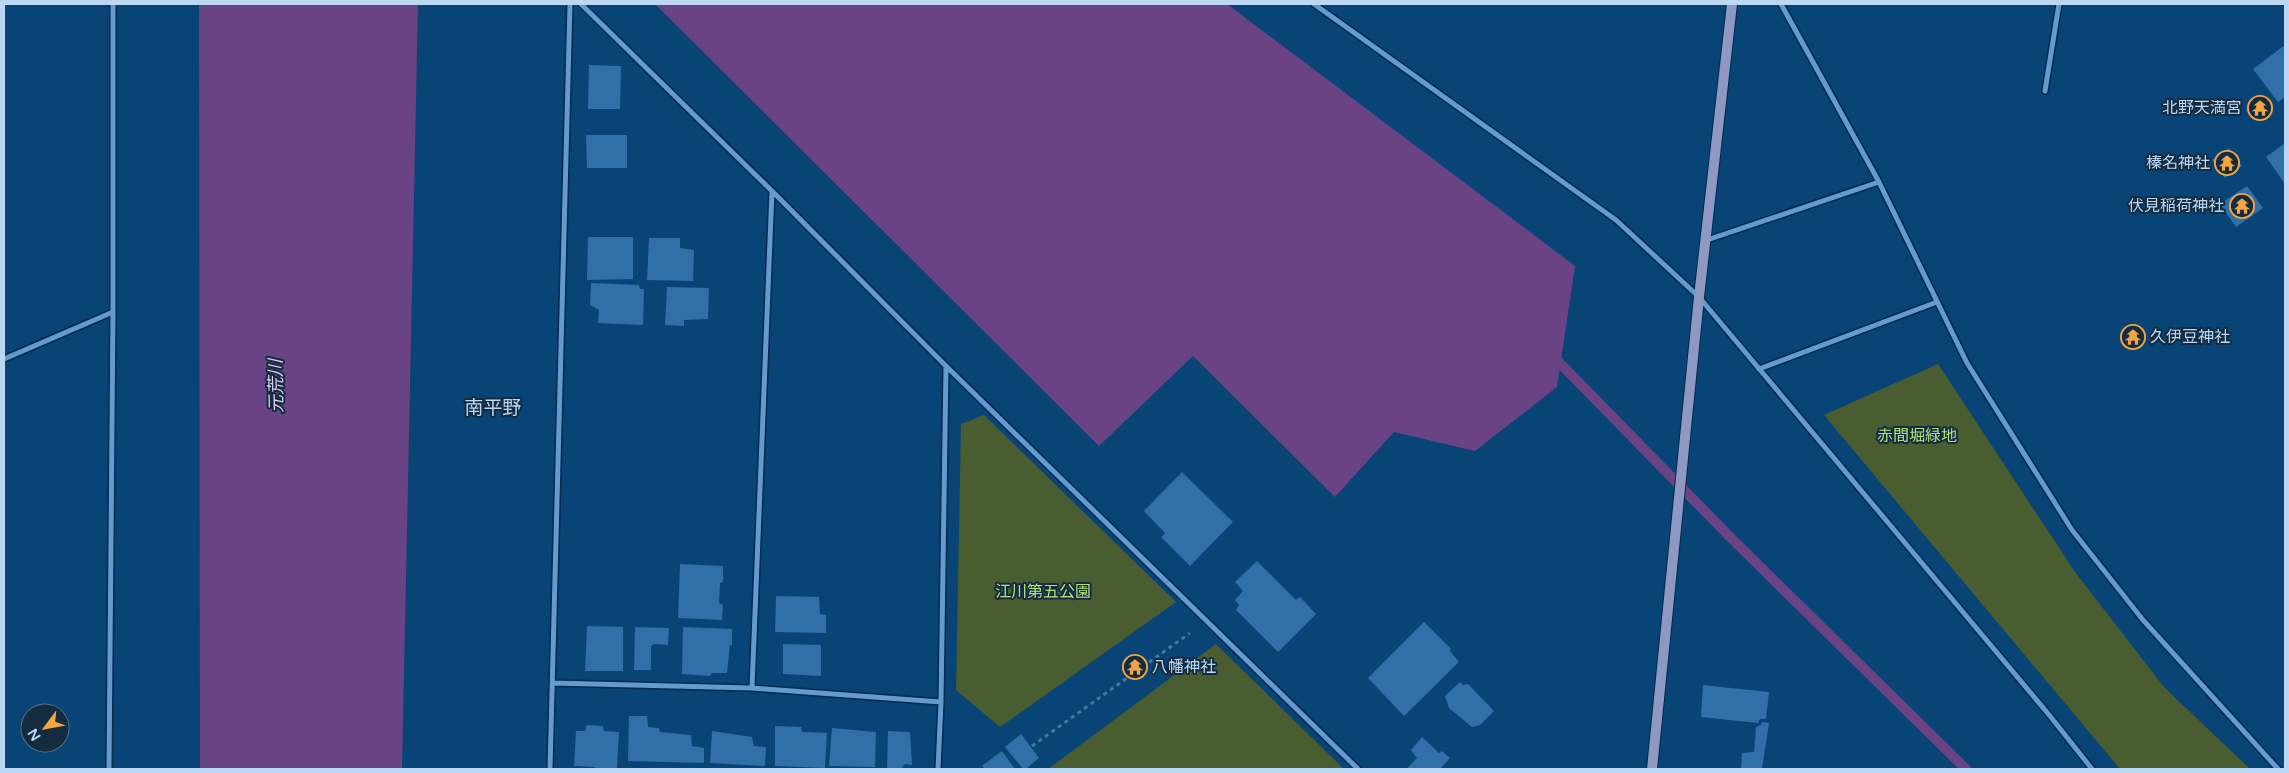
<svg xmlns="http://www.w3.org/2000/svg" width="2289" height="773" viewBox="0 0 2289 773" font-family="'Varela Round','Noto Sans JP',sans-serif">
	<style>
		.green { fill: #495d30 }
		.water { fill: #694384 }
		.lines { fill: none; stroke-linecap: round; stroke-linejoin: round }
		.stream { stroke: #694384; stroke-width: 10 }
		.building { fill: #316fa8 }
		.street-casing { stroke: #002a4e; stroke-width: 8 }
		.secondary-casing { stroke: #002a4e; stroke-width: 12 }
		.path { stroke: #44769f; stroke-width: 3; stroke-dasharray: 4 4; stroke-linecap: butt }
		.street { stroke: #639ad0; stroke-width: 5 }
		.secondary { stroke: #8f98c3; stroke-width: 10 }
		.labels { text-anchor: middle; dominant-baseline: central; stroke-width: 4; stroke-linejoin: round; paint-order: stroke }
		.poi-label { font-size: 16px; fill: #bbd7f3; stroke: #142b40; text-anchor: end }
		.park-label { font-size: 16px; fill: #b3e27b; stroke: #142b40 }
		.water-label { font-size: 18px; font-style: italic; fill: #dfcbf1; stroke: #142b40 }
		.quarter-label { font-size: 19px; fill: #bbd7f3; stroke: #142b40 }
	</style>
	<rect width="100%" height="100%" fill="#084475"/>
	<path class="green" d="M1938,364L2075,572L2164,687L2250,769H2120L1824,415Z
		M984,415L1176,602L1000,727L956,690L961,424Z
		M1216,644L1344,769H1048Z"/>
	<path class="water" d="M199,4H418L402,769H200Z
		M655,4H1227L1575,266L1557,387L1475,451L1394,432L1335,497L1193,356L1099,446Z"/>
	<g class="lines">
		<path class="stream" d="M1551,354L1729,536L1966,769"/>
	</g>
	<path class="building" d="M2285,45V97L2278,102L2253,69Z
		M589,65L621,66L620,109H588Z
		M586,135H627V168H587Z
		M2285,143V184L2266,157Z
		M2229,148L2242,166L2225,178L2212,160Z
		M2247,186L2263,208L2236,227L2220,204Z
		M588,237H633V279L587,280Z
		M649,238H680V248L694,250L693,281L647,280Z
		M591,283L639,285L640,289H644L643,325L598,323L599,310L590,305Z
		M667,287L709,288L708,319L684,320V326L665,325Z
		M1182,472L1233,522L1190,566L1161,537L1165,533L1144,511Z
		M1257,561L1296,600L1300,597L1316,614L1278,652L1236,610L1239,605L1235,600L1243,591L1235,582Z
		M680,564L723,566V582L720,583L719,603L723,605L722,620L678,618Z
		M776,596L819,597L820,614L826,615V633L775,632Z
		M1424,622L1451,649L1450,651L1459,662L1404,716L1368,678Z
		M587,626L623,627V671H585Z
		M635,627L669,628L668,645L654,644L651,646V670H634Z
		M683,627L732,629V645H730L727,673H712L710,676L682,674Z
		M783,644L821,645V676L783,674Z
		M1460,682L1463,685L1468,684L1494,711L1480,725L1472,727L1449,708L1445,696Z
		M1703,685L1769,692L1766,719H1760L1758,723L1701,717Z
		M629,716H647L648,727L659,728L660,732L691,735L692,746L704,748V763L628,761Z
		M1762,722L1769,723L1762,769L1741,768L1742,753L1754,752L1756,727L1761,725Z
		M587,725L603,726L604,731L619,732L617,769H596L595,767L574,766L576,731H585Z
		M775,726L801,727L802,732L827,733L825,768L775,766Z
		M832,728L876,732L875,767L829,766Z
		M712,731L752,737L754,746L766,747L765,766L710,763Z
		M888,731L910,732L912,765L905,764L902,767L904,769L887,768Z
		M1021,734L1039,758L1026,769H1023L1005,747Z
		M1422,737L1439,753L1442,751L1450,758L1440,769H1409L1408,767L1417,758L1411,750Z
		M1002,751L1015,769H985L982,766Z"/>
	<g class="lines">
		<defs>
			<path id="street" d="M581,4L772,191L946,366L1358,769
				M1314,4L1616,220L1699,297L2050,716L2092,769
				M1781,4L1879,182L1967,363L2072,530L2143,620L2278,769
				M2045,91L2059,4
				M1707,240L1879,182
				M4,359L113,312
				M1759,369L1937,302
				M553,683L752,688L941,702
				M752,688L772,191
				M109,769L113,312V4
				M550,769L570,4
				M938,769L941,702L946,366"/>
			<path id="secondary" d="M1652,769L1699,297L1732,4"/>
		</defs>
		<use href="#street" class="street-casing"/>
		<use href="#secondary" class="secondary-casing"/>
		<path class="path" d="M1032,746L1190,633"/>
		<use href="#street" class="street"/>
		<use href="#secondary" class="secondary"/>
	</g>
	<defs>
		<symbol id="temple-ring" viewBox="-11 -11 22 22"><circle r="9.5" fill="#142b40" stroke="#f2a541" stroke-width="1.5"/><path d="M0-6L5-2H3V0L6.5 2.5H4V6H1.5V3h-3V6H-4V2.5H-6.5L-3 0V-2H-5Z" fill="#f2a541"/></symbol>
	</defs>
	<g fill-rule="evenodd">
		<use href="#temple-ring" x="2246" y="94" width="28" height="28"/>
		<use href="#temple-ring" x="2213" y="149" width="28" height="28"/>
		<use href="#temple-ring" x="2228" y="192" width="28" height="28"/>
		<use href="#temple-ring" x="2119" y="323" width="28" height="28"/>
		<use href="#temple-ring" x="1121" y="653" width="28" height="28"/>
	</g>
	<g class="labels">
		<g class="poi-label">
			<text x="2242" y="108">北野天満宮</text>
			<text x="2210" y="163">榛名神社</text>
			<text x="2224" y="206">伏見稲荷神社</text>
			<text x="2150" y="337" text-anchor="start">久伊豆神社</text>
			<text x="1152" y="667" text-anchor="start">八幡神社</text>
		</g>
		<g class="park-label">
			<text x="1917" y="436">赤間堀緑地</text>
			<text x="1043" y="592">江川第五公園</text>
		</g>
		<g class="water-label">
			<text transform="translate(276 386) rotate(-91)">元荒川</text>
		</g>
		<g class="quarter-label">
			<text x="493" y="408">南平野</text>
		</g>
	</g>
	<rect width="2289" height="773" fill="none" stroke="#bbd7f3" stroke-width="10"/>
	<g transform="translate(45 728) rotate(238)"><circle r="24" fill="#142b40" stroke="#577088"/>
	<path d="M0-4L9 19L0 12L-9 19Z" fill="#f2a541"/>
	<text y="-8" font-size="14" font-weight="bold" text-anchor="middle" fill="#bbd7f3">N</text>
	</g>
</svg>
